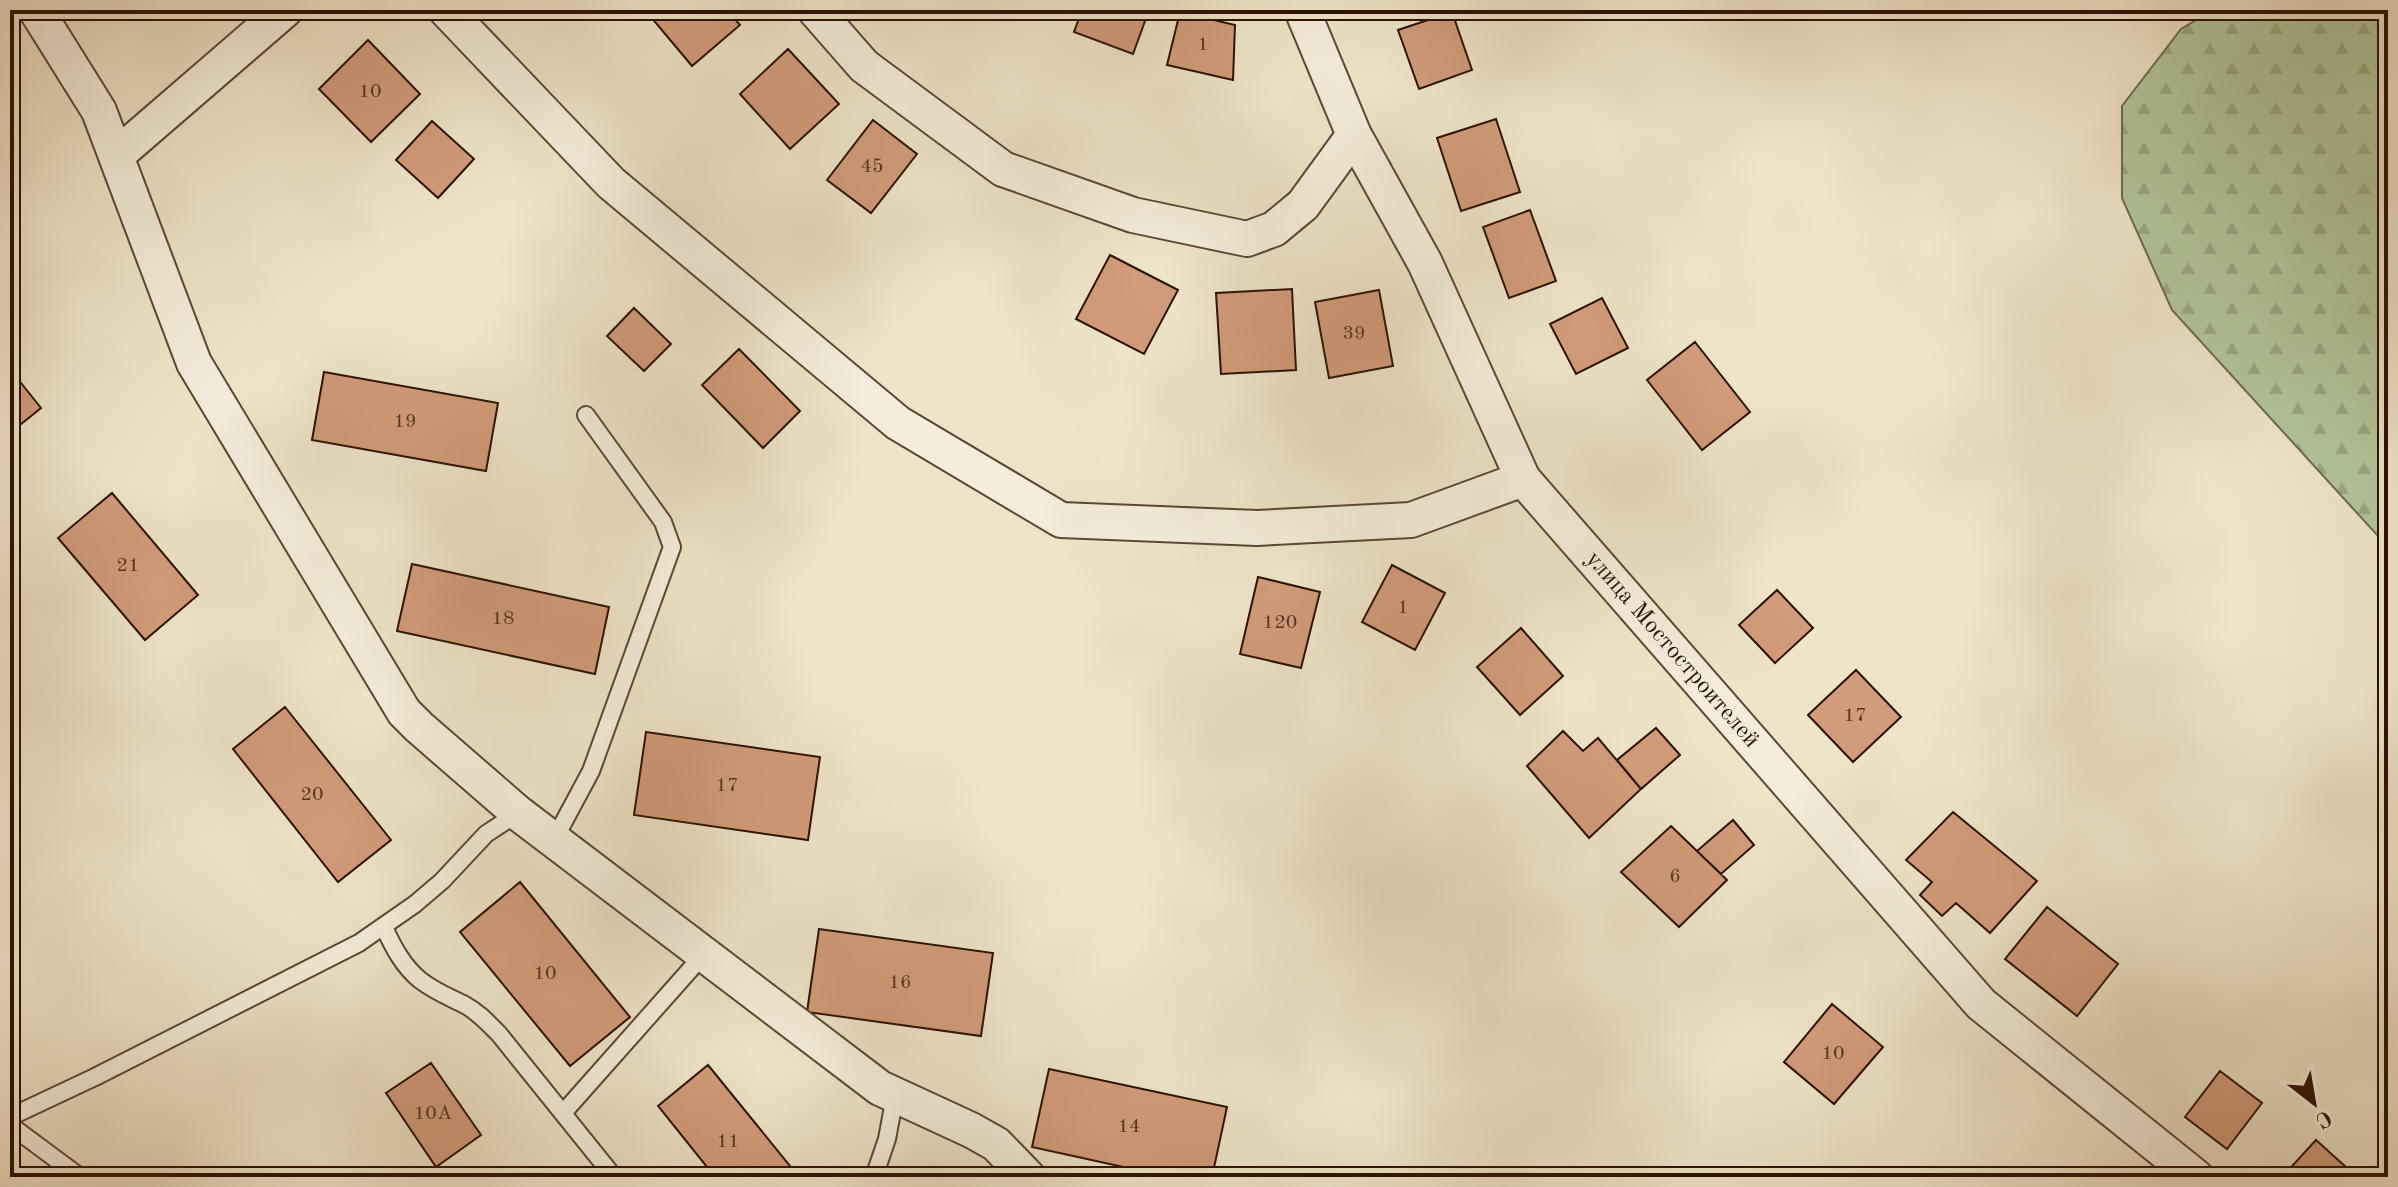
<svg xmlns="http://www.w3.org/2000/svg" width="2398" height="1187" viewBox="0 0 2398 1187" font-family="'Old Standard TT',serif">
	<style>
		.forest { fill: url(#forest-firs); stroke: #6e6b50; stroke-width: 2 }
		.building { fill: #d29b79; stroke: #2b1106; stroke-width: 2 }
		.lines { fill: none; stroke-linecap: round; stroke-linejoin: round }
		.service-casing { stroke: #5c4636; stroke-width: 20 }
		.minor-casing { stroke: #5c4636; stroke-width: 38 }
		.service { stroke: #f4eddb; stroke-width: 16 }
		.minor { stroke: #f4eddb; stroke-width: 34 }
		.labels { text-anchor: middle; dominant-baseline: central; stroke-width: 6; stroke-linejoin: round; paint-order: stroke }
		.number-label { font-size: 20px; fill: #553423 }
		.street-label { font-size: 24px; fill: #2b1106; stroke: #f4eddb }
	</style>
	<defs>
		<pattern id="forest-firs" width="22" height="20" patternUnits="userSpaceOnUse" patternTransform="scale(2)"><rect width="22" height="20" fill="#b2c59b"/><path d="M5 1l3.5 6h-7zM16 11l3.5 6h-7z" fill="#99a884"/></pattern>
	</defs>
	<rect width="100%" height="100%" fill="#eee4c8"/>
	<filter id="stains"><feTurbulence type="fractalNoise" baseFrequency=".0025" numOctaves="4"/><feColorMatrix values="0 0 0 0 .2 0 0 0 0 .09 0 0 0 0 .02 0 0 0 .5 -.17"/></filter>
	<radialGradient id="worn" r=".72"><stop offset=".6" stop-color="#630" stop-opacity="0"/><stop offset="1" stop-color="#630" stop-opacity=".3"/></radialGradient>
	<path class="forest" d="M2213,10H2388V547L2172,310L2122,198V106L2181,29Z"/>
	<path class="building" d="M645,10H727L740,25L692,66Z
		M1082,10H1149L1133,54L1074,32Z
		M1180,12L1235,25L1233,80L1167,65Z
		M1452,12L1472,70L1419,89L1398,30Z
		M368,40L420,94L371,142L319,89Z
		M788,49L839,104L790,149L740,94Z
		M1496,119L1520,192L1461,211L1437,138Z
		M873,120L917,154L871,213L827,180Z
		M432,121L474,159L438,198L396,160Z
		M1530,210L1556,281L1509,298L1483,227Z
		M1110,255L1178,290L1144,354L1076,319Z
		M1292,289L1296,370L1221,374L1216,293Z
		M1379,290L1393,366L1329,378L1315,302Z
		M1602,298L1628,348L1576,374L1550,324Z
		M634,308L671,344L644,371L607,336Z
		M1695,342L1750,412L1702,450L1647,380Z
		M739,349L800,411L763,448L702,385Z
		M10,369L41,408L10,433Z
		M324,372L498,403L486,471L312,440Z
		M112,493L198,595L145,640L58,538Z
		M412,564L609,607L595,674L397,631Z
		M1392,565L1445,593L1415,650L1362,622Z
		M1258,577L1320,592L1301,668L1240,654Z
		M1777,590L1813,628L1775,663L1739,625Z
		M1521,628L1563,676L1520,715L1477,667Z
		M1856,670L1901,717L1853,762L1808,715Z
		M285,707L391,840L338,882L233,749Z
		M1656,728L1680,755L1641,789L1617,760Z
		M1563,731L1583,751L1598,738L1641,789L1589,838L1527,766Z
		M646,732L820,757L808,840L634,815Z
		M1953,812L2037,881L1990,933L1956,903L1942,916L1920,895L1932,882L1906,860Z
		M1733,820L1754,845L1721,874L1697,851Z
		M1671,826L1727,880L1679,927L1621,872Z
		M520,882L630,1017L570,1066L460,932Z
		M2047,907L2118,964L2077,1016L2005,959Z
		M819,929L993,953L981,1036L807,1012Z
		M1832,1004L1883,1047L1834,1104L1784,1062Z
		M431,1063L481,1135L436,1167L386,1093Z
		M708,1065L799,1177H715L658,1106Z
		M1049,1069L1227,1107L1212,1177H1169L1032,1147Z
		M2220,1071L2262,1103L2227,1149L2185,1117Z
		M2316,1140L2357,1177H2282Z"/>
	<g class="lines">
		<defs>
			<path id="service" d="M554,840L591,771L672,547L663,522L586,415
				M384,927C393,947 403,966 420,980C434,991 449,997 465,1005C478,1012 488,1023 499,1034L614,1177
				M563,1113L704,954
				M10,1117L95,1077L359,943L415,904L442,881L486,834L518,813
				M10,1125L80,1177
				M874,1177L887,1139L895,1096"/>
			<path id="minor" d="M36,10L99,111L194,363L404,712L419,727L518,813L880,1088L971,1130L996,1144L1028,1177
				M446,10L611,183L898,423L1061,520L1257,528L1411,520L1523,479
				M815,10L864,66L1003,169L1133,215L1247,239L1274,229L1303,205L1354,135
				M1302,10L1354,135L1425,263L1523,479L1981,1004L2196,1177
				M116,156L285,10"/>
		</defs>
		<use href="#service" class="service-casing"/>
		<use href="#minor" class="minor-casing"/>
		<use href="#service" class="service"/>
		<use href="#minor" class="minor"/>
	</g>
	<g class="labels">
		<g class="number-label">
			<text x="1203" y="45">1</text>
			<text x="370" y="92">10</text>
			<text x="872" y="167">45</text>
			<text x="1354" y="334">39</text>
			<text x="405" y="422">19</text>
			<text x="128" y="566">21</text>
			<text x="1403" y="608">1</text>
			<text x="503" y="619">18</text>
			<text x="1280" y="623">120</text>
			<text x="1855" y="716">17</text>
			<text x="727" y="786">17</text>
			<text x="312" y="795">20</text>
			<text x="1675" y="877">6</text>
			<text x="545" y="974">10</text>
			<text x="900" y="983">16</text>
			<text x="1833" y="1054">10</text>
			<text x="433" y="1114">10А</text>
			<text x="1129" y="1127">14</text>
			<text x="728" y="1142">11</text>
		</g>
		<g class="street-label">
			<text transform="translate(1672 650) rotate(49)">улица Мостостроителей</text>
		</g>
	</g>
	<rect width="2398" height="1187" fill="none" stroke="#eee4c8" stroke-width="40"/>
	<rect x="12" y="12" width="2374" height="1163" fill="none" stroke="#2b1106" stroke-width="4"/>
	<rect x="20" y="20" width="2358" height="1147" fill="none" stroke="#2b1106" stroke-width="2"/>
	<g transform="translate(2314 1103) rotate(149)" stroke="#f4eddb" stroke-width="6" paint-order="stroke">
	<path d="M0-6L14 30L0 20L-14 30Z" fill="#2b1106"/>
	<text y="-12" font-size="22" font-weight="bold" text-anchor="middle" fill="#2b1106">С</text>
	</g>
	<rect width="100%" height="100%" filter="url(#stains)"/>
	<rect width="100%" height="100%" fill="url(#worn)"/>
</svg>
